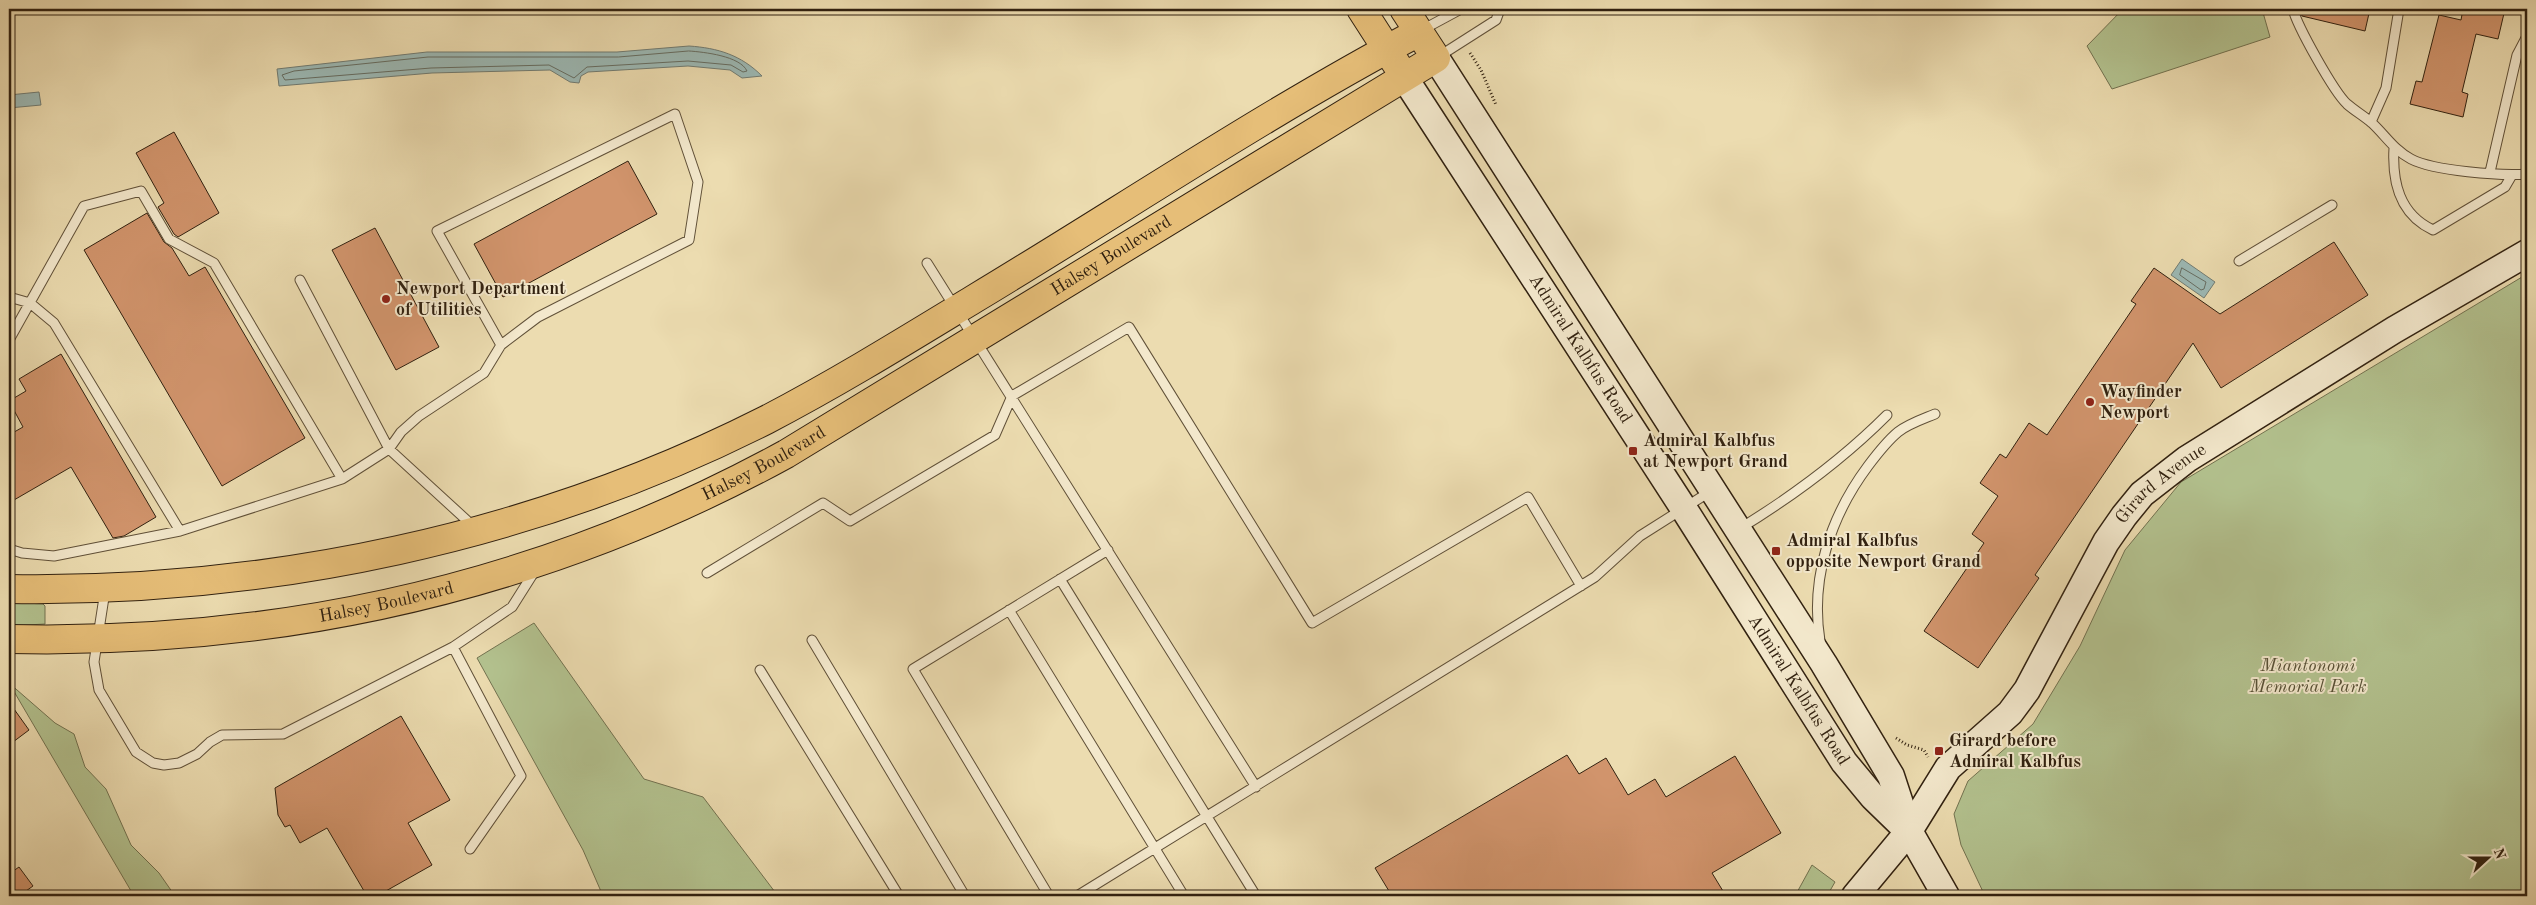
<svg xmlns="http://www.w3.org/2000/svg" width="2536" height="905" viewBox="0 0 2536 905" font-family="'Old Standard TT',serif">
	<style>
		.green { fill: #b3c28f; stroke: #727250 }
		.water { fill: #9cb9b5; stroke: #717c73 }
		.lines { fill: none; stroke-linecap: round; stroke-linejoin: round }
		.shore { stroke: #666d62; stroke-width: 1 }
		.building { fill: #d1946c; stroke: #312110 }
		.lane-casing { stroke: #605038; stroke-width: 11 }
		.secondary-casing { stroke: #312110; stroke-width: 29 }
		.highway-casing { stroke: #312110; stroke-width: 30 }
		.path { stroke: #312110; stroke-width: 3; stroke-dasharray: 1 2.5; stroke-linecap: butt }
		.lane { stroke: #f3e8cc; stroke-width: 9 }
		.secondary { stroke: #f3e8cc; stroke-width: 26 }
		.highway { stroke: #e6be78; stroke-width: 28 }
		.poi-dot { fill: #8f2418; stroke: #f3e8cc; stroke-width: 2 }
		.labels { text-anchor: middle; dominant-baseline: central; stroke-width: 4; stroke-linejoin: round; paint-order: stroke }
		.street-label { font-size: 18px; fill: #312110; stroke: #f3e8cc }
		.poi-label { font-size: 18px; font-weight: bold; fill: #312110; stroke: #f3e8cc; text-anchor: start }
		.park-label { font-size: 18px; font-style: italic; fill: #585136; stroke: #f3e8cc }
	</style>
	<rect width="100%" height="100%" fill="#ecdcb0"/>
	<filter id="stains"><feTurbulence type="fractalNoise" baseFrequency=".004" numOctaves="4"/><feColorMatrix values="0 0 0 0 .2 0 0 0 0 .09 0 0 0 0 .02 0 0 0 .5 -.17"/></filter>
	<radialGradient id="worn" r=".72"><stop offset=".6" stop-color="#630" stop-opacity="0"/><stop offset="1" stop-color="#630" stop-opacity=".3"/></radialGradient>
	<path class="green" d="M2123,9H2262L2270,37L2112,89L2087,46Z
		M2527,274V896H1985L1961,845L1954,814L1968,781L2033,724L2080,646L2125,550L2181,482Z
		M9,602L43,604L45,606V624L9,626Z
		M534,623L644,779L703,797L778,896H603L583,850L477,658Z
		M9,683L55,723L74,734L85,767L106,789L131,845L159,873L175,896H134Z
		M1812,865L1835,882L1827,896H1795Z"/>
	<path class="water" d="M689,46C718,48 741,55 762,76L742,78L730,70L688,66L588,72L581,76L579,83L570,82L550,70L432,73L279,86L277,69L427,52H617Z
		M39,92L41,105L9,108V95Z
		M2182,259L2215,282L2204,298L2171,275Z"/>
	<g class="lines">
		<path class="shore" d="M689,51C704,52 740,56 747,71L743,72L731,65L688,61L587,67L574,78L549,65L431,68L285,80L282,75L294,71L428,57H618Z
			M2182,268L2206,282L2204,289L2201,290L2180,275Z"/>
	</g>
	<path class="building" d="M2300,9H2370L2365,31L2302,16Z
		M2463,9H2505L2498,39L2476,34L2462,92L2468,94L2463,117L2410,104L2416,81L2422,82L2439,15L2461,20Z
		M174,132L219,213L178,237L174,234L158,207L164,203L136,153Z
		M628,161L657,214L503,297L474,244Z
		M147,213L164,242L172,248L189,276L205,267L305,438L222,486L84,250Z
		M375,228L439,347L396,370L332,250Z
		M2334,242L2368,295L2221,388L2193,343L2035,575L2039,578L1978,668L1924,631L1984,543L1972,534L1998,496L1980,483L2000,454L2006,458L2029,423L2047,435L2136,304L2131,301L2154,268L2220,314Z
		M61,354L156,517L124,536L113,538L71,467L14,500L9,491V435L23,427L9,401L26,391L19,379Z
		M9,702L29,730L9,745Z
		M401,716L450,800L408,823L432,865L377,896H367L327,828L300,843L290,825L285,827L278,815L275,788Z
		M1567,755L1579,774L1606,758L1628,795L1655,779L1666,797L1735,756L1781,833L1712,873L1726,896H1392L1375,868Z
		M19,867L33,886L19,896H9V874Z"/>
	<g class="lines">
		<defs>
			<path id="lane" d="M2293,9C2297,26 2334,92 2347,104C2355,111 2364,116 2372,123C2385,135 2394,150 2411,159C2434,171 2501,176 2527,174
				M1422,30L1461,9
				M1438,57L1496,20L1500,9
				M2371,122L2386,88L2399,9
				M2394,148C2392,182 2399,214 2433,230L2505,187L2512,175
				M2490,172L2517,55L2527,36
				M2239,261L2332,205
				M927,263L1256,787
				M300,280L389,449L473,526
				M9,297L30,303L54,323L180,531
				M9,340L84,206L141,191L169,239L214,263L342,479
				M1739,529C1793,496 1843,459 1887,415
				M9,549L22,553L54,556L180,531L342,479L389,449L401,432L419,416L484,373L501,345L538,317L689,240L698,182L675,114L437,231L501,345
				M707,573L823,503L850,521L995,435L1012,396L1129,327L1312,623L1528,497L1581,586
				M1060,579L1256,896
				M105,591L94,662L99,690L136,752L153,763L164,765L179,763L197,754L210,742L222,735L283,734L453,647L512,607L536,569
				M1009,610L1184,896
				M812,640L965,896
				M1820,641C1810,579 1830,517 1868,466C1877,454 1886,442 1898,432C1908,424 1923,419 1935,414
				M453,647L521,776L470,849
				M760,670L899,896
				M1049,896L913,669L1108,550
				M1077,896L1595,577L1640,536L1711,491"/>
			<g id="secondary">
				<path d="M1436,58L1824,664L1891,776L1909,831L1946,896"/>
				<path id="s1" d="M1404,77L1684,509L1844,762L1873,797L1908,831"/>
				<path id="s2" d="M1855,896L1909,831L1948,768L2010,713L2027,690L2106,542L2124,516L2142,494L2187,459L2394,330L2527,253"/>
			</g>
			<g id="highway">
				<path d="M1361,9L1397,65"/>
				<path d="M9,589C269,593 533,538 766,420C837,383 905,341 974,299C1122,210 1266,113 1419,32"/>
				<path id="s3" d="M9,639C285,645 543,587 786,454L1436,58L1404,9"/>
			</g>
		</defs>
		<use href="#lane" class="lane-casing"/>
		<use href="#secondary" class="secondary-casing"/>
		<use href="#highway" class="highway-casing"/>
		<path class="path" d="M1470,53L1481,70L1496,105
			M1896,738L1907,745L1924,750L1928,757"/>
		<use href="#lane" class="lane"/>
		<use href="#secondary" class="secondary"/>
		<use href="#highway" class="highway"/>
	</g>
	<g class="poi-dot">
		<circle cx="386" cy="299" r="5"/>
		<circle cx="2090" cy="402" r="5"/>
		<rect x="1628" y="446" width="10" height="10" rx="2.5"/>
		<rect x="1771" y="546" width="10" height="10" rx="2.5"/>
		<rect x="1934" y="746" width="10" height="10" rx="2.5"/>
	</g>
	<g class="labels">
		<g class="street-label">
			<text stroke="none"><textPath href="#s3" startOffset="1189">Halsey Boulevard</textPath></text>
			<text stroke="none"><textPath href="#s1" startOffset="324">Admiral Kalbfus Road</textPath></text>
			<text stroke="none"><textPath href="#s3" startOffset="784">Halsey Boulevard</textPath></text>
			<text stroke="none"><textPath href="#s2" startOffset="519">Girard Avenue</textPath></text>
			<text stroke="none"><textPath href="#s3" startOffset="380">Halsey Boulevard</textPath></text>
			<text stroke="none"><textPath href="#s1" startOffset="729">Admiral Kalbfus Road</textPath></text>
		</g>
		<g class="poi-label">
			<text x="396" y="289">Newport Department<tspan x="396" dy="21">of Utilities</tspan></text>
			<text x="2100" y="392">Wayfinder<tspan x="2100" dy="21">Newport</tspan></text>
			<text x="1643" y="441">Admiral Kalbfus<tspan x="1643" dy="21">at Newport Grand</tspan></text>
			<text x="1786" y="541">Admiral Kalbfus<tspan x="1786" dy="21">opposite Newport Grand</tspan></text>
			<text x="1949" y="741">Girard before<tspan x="1949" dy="21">Admiral Kalbfus</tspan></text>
		</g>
		<g class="park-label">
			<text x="2308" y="666">Miantonomi<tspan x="2308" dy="21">Memorial Park</tspan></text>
		</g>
	</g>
	<rect width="2536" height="905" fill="none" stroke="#ecdcb0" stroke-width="30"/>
	<rect x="10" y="10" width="2516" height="885" fill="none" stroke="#312110" stroke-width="2.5"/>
	<rect x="15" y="15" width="2506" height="875" fill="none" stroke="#312110"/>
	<g transform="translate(2488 858) rotate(69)" stroke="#f3e8cc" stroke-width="4" paint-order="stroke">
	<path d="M0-4L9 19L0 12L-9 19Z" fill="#312110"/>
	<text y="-8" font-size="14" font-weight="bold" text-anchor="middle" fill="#312110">N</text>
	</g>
	<rect width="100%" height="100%" filter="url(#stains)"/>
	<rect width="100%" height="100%" fill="url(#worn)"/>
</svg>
